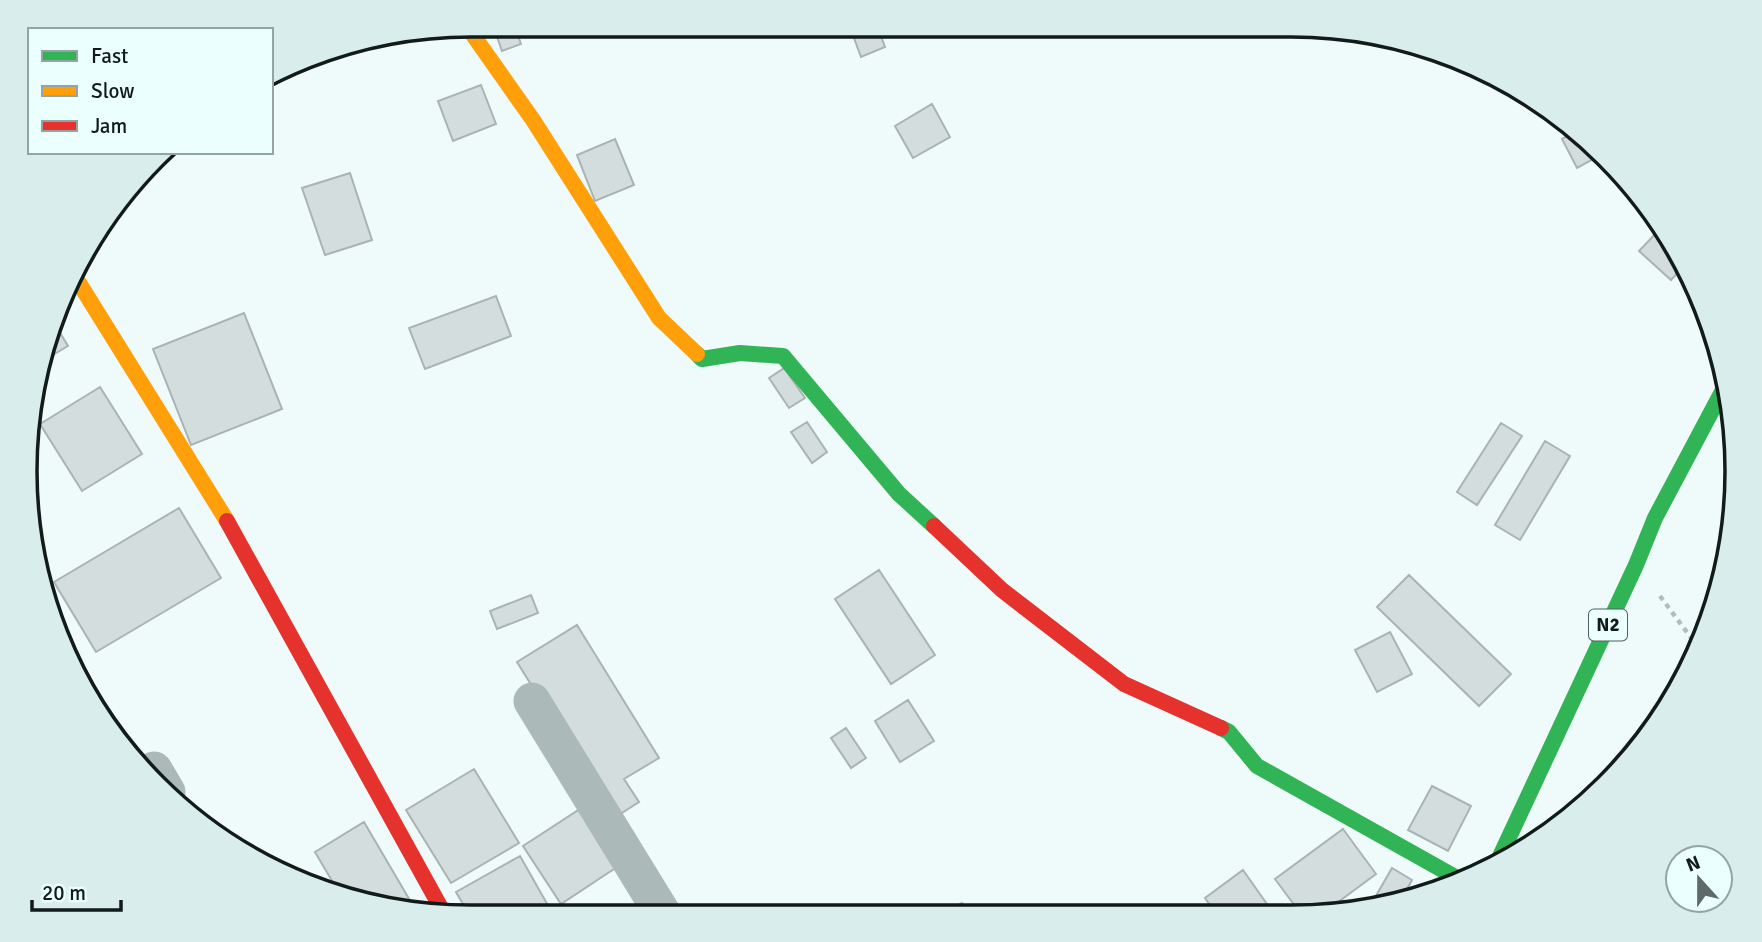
<svg xmlns="http://www.w3.org/2000/svg" width="1762" height="942" viewBox="0 0 1762 942" font-family="Signika,sans-serif">
	<style>
		.building { fill: #d3dddd; stroke: #aab3b3; stroke-width: 2 }
		.lines { fill: none; stroke-linecap: round; stroke-linejoin: round }
		.path { stroke: #b2bcbc; stroke-width: 4.5; stroke-dasharray: 5 5; stroke-linecap: butt }
		.street { stroke: #acb9b9; stroke-width: 37 }
		.fast { stroke: #30b455; stroke-width: 16 }
		.slow { stroke: #ff9f0a; stroke-width: 16 }
		.jam { stroke: #e5322d; stroke-width: 16 }
		.labels { text-anchor: middle; dominant-baseline: central; stroke-width: 7; stroke-linejoin: round; paint-order: stroke }
		.shield { fill: #eafffe; stroke: #525f5e; stroke-width: 2 }
		.shield-label { font-size: 19px; font-weight: bold; fill: #111b1a }
		.rim { fill: none; stroke: #111b1a; stroke-width: 3.5 }
	</style>
	<rect width="100%" height="100%" fill="#effafa"/>
	<path class="building" d="M493,25H514L521,44L502,51Z
		M878,28L885,47L861,57L854,38Z
		M439,30L404,43L401,36Z
		M481,85L496,124L453,141L438,101Z
		M932,104L950,137L913,158L895,126Z
		M1571,134L1597,157L1577,168L1562,139Z
		M615,139L634,185L595,201L577,155Z
		M350,173L372,240L325,255L302,188Z
		M1660,229L1680,270L1671,280L1639,251Z
		M496,296L511,336L425,369L409,328Z
		M244,313L282,409L191,445L153,349Z
		M54,323L68,346L39,363L40,356Z
		M784,368L805,398L789,408L769,378Z
		M100,387L142,454L82,491L40,424Z
		M807,422L827,452L812,463L791,432Z
		M1501,423L1522,436L1477,505L1457,492Z
		M1545,441L1570,456L1520,540L1495,525Z
		M179,508L221,578L96,652L54,582Z
		M879,570L935,655L891,684L835,599Z
		M1409,575L1511,674L1479,706L1377,607Z
		M531,595L538,613L497,629L490,611Z
		M577,625L659,758L624,779L639,802L614,818L517,662Z
		M1390,632L1412,674L1377,692L1355,650Z
		M908,700L934,741L900,762L875,721Z
		M846,728L866,758L851,768L831,738Z
		M474,769L519,843L451,883L406,810Z
		M1432,786L1471,806L1448,851L1408,830Z
		M580,809L617,867L561,904L523,846Z
		M364,822L412,904L402,910L355,902L341,896L315,852Z
		M1343,829L1376,874L1322,914H1301L1275,879Z
		M520,856L554,916H470L456,892Z
		M1392,868L1412,880L1401,900L1369,908Z
		M1243,870L1274,914H1216L1205,898Z
		M962,903L968,915H959L955,906Z"/>
	<g class="lines">
		<path class="path" d="M1660,596L1695,643"/>
		<path class="street" d="M532,701L664,916
			M154,770L167,792"/>
		<path class="fast" d="M697,354L702,359L740,353L783,356L899,494L934,526
			M1221,728L1229,732L1257,766L1464,882
			M1496,865L1636,565L1655,518L1724,388"/>
		<path class="slow" d="M466,25L533,120L659,318L697,354
			M74,280L79,283L227,521"/>
		<path class="jam" d="M227,521L446,917
			M934,526L1002,590L1124,684L1221,728"/>
	</g>
	<g class="labels">
		<rect class="shield" x="1589" y="609.5" width="38" height="31" rx="5"/>
		<g class="shield-label">
			<text x="1608" y="625">N2</text>
		</g>
	</g>
	<path d="M0 0H1762V942H0ZM471 37H1291A434 434 0 0 1 1725 471V471A434 434 0 0 1 1291 905H471A434 434 0 0 1 37 471V471A434 434 0 0 1 471 37Z" fill="#d9edec" fill-rule="evenodd"/>
	<path class="rim" d="M471 37H1291A434 434 0 0 1 1725 471V471A434 434 0 0 1 1291 905H471A434 434 0 0 1 37 471V471A434 434 0 0 1 471 37Z"/>
	<rect x="28" y="28" width="245" height="126" fill="#eafffe" stroke="#93a4a3" stroke-width="2"/>
	<rect x="42" y="51" width="35" height="10" fill="#30b455" stroke="#93a4a3" stroke-width="2"/>
	<text x="91" y="63" font-size="21" fill="#111b1a">Fast</text>
	<rect x="42" y="86" width="35" height="10" fill="#ff9f0a" stroke="#93a4a3" stroke-width="2"/>
	<text x="91" y="98" font-size="21" fill="#111b1a">Slow</text>
	<rect x="42" y="121" width="35" height="10" fill="#e5322d" stroke="#93a4a3" stroke-width="2"/>
	<text x="91" y="133" font-size="21" fill="#111b1a">Jam</text>
	<g transform="translate(1699 879) rotate(339)"><circle r="33" fill="#eafffe" stroke="#93a4a3" stroke-width="2"/>
	<path d="M0-5L12 26L0 18L-12 26Z" fill="#5f6968"/>
	<text y="-10" font-size="19" font-weight="bold" text-anchor="middle" fill="#111b1a">N</text>
	</g>
	<path d="M32 900v10h89v-10" fill="none" stroke="#111b1a" stroke-width="3.5"/>
	<text x="42" y="900" font-size="21" fill="#111b1a" stroke="#eafffe" stroke-width="5" paint-order="stroke">20 m</text>
</svg>
